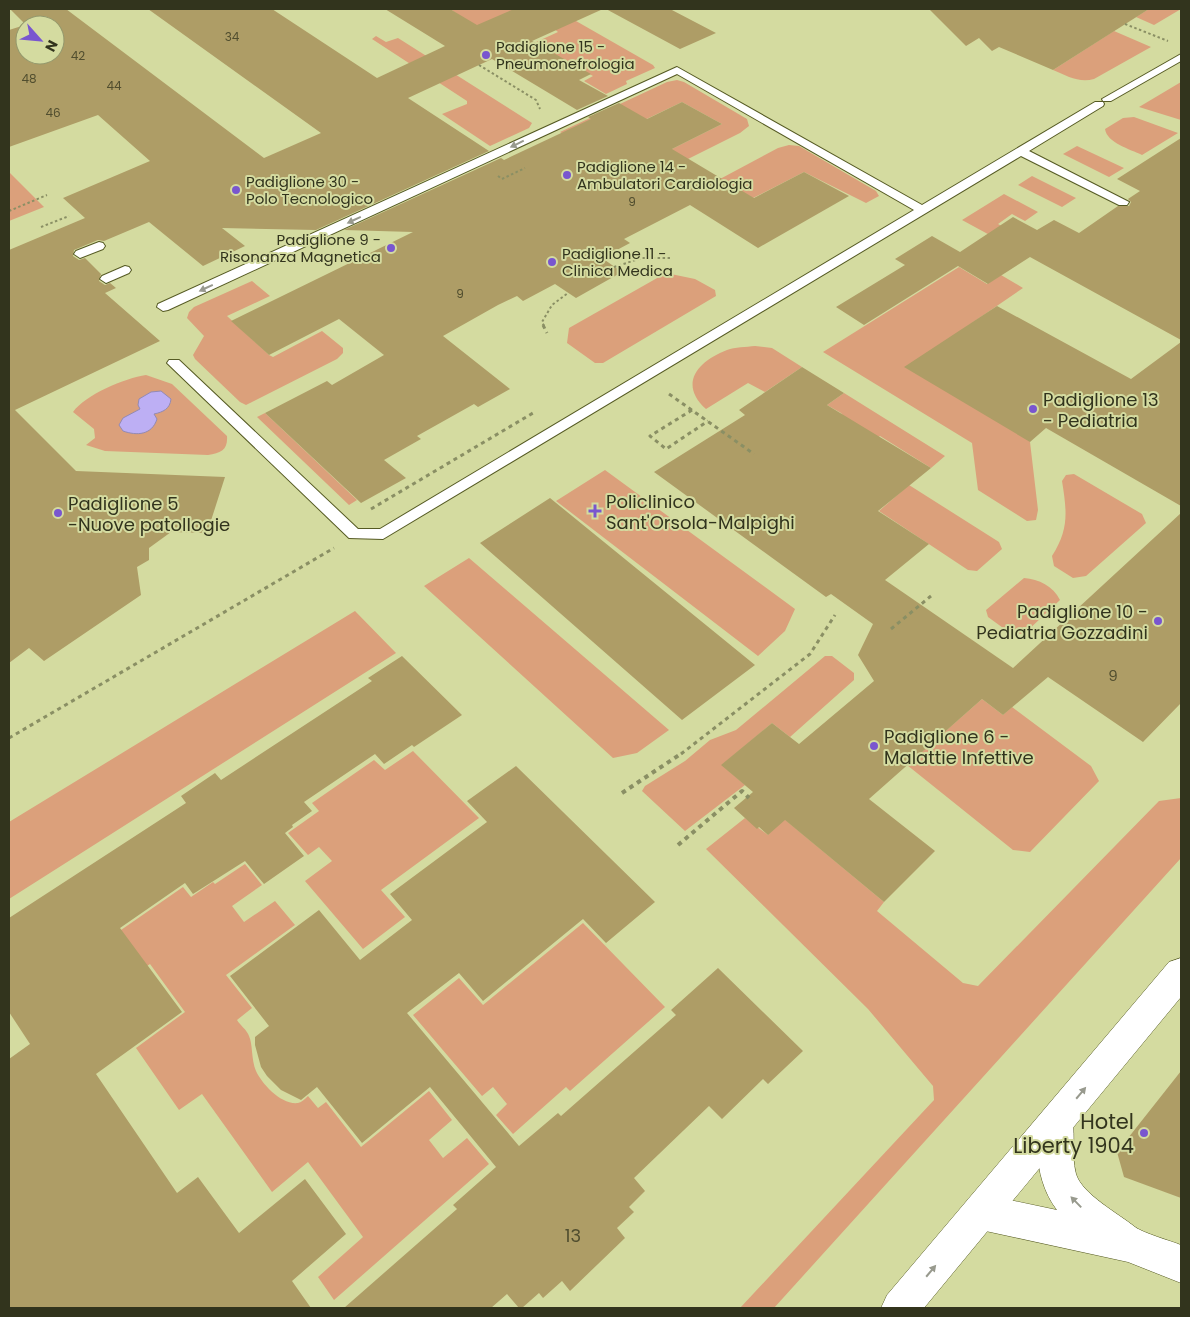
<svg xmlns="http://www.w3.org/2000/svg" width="1190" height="1317" viewBox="0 0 1190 1317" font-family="Poppins,sans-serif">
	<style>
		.green { fill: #dba07b }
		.water { fill: #bdaff4; stroke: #938ab4 }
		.building { fill: #ae9d66 }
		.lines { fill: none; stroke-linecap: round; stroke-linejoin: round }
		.service-casing { stroke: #555a23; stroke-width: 2 }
		.minor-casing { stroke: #555a23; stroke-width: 1 }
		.primary-casing { stroke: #555a23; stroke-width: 1 }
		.path-far2 { stroke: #8a8f64; stroke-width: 2; stroke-dasharray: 2.5 2.5; stroke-linecap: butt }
		.path-far1 { stroke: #8a8f64; stroke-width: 3; stroke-dasharray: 4 4; stroke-linecap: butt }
		.path { stroke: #8a8f64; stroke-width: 4; stroke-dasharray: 4.5 4.5; stroke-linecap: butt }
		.service { fill: #fff; fill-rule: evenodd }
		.minor { fill: #fff; fill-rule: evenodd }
		.primary { fill: #fff; fill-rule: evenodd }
		.oneway { fill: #989a8e }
		.poi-dot { fill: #7956cf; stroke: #d4dba0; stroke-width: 2 }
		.labels { text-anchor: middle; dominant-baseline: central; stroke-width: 4; stroke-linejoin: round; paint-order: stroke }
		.far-number-label { font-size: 12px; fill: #514e2f }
		.far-poi-label { font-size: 15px; fill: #32341d; stroke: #d4dba0; text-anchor: start }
		.number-label { font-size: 15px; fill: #514e2f }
		.poi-label { font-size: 18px; fill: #32341d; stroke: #d4dba0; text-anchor: start }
		.near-number-label { font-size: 18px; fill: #514e2f }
		.near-poi-label { font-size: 21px; fill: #32341d; stroke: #d4dba0; text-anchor: end }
	</style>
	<rect width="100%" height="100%" fill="#d4dba0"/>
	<path class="green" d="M450,9H514L485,33Z
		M530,9H555L653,65L655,68L626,81L627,84L606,94L584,81L593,76L534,43L558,32Z
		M1149,9L1170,10L1181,9L1154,25L1136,17Z
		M1114,31L1151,47L1094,79C1079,83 1067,76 1053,70Z
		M376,36L386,42L398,38L532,123L529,128L490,146L442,114L467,104V101L372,39Z
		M677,80L684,82L747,119L749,126L740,133L688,159L664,153L722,124L682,102L586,148L560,132L667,82Z
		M1181,82V120L1139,107Z
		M1134,117L1178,133L1142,155C1130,149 1107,143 1105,129L1123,118Z
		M789,145L799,146L876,191L879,196L866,203L804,172L753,198L720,179L778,148Z
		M1077,146L1124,168L1109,177L1063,154Z
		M9,172L44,207L9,221Z
		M1032,176L1076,198L1062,207L1018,185Z
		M1004,194L1038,212L1025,221L1012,214L998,224L1010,231L997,239L962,220Z
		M959,267L987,284L1001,275L1023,288L966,327L1030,442L1038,510L1036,520L1027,521L978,490L972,443L823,352Z
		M666,273L695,279L715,290L716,296L603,363H595L567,343L569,328Z
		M252,281L270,296L227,316L269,355L273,357L322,331L343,348V353L337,359L246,405L240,402L195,359L193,355L204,336L187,318L189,312L194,307Z
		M755,346L772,348L802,367L765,392L748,383L706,409C678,384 698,361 727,350C735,347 746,347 755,346Z
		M146,375L172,384L227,436C228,450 221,453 208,455L105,451L86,445L95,438L94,429L73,412C85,395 125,378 146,375Z
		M844,393L945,456L931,468L880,436L866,445L841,413L827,405Z
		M265,413L357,500L349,505L257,417Z
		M605,470L795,609L785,631L758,656L556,501Z
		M1074,474L1142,514L1146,523L1086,576L1073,578L1054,566L1052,556C1069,529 1067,512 1062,481L1066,475Z
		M909,485L999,542L1002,549L977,571L968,570L879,511Z
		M469,558L669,730L637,753L613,758L424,586Z
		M1024,578C1039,579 1053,586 1060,600L1024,634L1010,633L988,617L986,610Z
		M355,611L396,653L9,899V822Z
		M825,656H832L854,673V680L790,737L772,723L722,765L745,785L685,831L642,791L645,786L685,761L710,740L736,730Z
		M982,699L1003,715L1012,707L1091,766L1099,781L1030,852L1013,850L907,765Z
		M413,751L479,818L381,890L405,917L363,949L305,881L332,861L319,847L308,855L288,833L319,811L312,803L374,760L385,770Z
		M1181,798V858L774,1308H740L934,1100L933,1086L868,1009L706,849L745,818L768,835L777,813L884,902L877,911L963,983L978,986L1159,801Z
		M245,864L262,885L232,906L244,922L275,901L295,925L226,975L252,1008L237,1020C240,1025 247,1030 249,1036C253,1045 251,1059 256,1071C262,1084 281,1105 298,1103C302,1102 305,1099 308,1096L318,1108L326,1102L361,1147L429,1091L452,1120L429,1140L443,1158L467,1138L489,1164L334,1300L318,1277L363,1237L308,1162L272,1192L202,1094L179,1110L136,1048L185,1012L150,964L126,980L108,939L183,887L191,897L213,882L215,884Z
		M583,923L665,1007L570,1091L566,1087L513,1134L496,1115L507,1104L493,1087L482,1096L413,1015L459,978L483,1005Z"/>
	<path class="water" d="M161,391L171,399C170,409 163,412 154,414L157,419C152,435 137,436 123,431L119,425L123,418L140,409L138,405L139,399L151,392Z"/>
	<path class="building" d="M10,9H66L264,158L321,133L148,9H272L377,78L445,46L385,9H450L477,25L514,9H603L532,41L591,74L579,80L608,96L577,110L492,59L408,98L489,151L316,230L222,228L245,246L203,266L149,222L104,241L98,240L74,250L73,256L79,260L85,258L101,274L99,281L105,285L110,283L116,288L105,293L160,341L15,410L76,471L225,477L207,533L171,532L149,548V560L137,567L141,595L44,661L29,648L9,663V250L85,218L63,198L150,161L98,115L9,147V30L25,25V55H55V25H26Z
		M606,9H670L716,33L680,49Z
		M929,9H1149L1053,70L999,47L992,51L979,38L966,46Z
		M682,102L722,124L672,149L754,198L804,172L849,196L758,248L690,205L624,239L630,243L602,258L622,272L576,298L555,284L523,301L517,296L498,305L443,336L510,389L478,407L474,404L417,436L421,439L384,460L406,478L361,503L265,413L327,381L332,385L384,355L339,319L269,355L231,321L413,232L344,230L501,158L504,160L591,119L588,117L619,103L647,119Z
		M1181,138V340L1030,257L988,284L958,266L864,325L836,307L905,265L895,259L932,236L960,252L1013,217L1037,230L1054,220L1079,233L1118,206H1129L1131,202L1128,199L1140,191L1117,179Z
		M997,306L1131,379L1181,342V506L1046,428L1030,442L904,367Z
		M802,367L844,393L827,405L931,468L878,511L929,544L885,580L1013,668L1181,513V703L1143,742L1048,677L1003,715L982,699L869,799L935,851L884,902L785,820L768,835L759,827L757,829L734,808L753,792L721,765L772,723L799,744L874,681L858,655L873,624L831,594L826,597L654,472L745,415L739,410Z
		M550,498L755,665L682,720L480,543Z
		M402,656L462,715L414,747L412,745L384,764L375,754L304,802L312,811L292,825L293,827L285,833L304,856L264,884L245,861L193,894L185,883L120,928L182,1012L96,1074L177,1193L198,1177L239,1233L305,1179L346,1234L292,1281L311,1308H9V1059L30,1044L9,1012V918L186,803L181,796L215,773L221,780L372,681L368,678Z
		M516,766L655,902L606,943L583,919L483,1001L459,973L407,1013L519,1146L558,1113L561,1116L676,1015L671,1010L718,968L803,1051L768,1084L763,1079L722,1119L709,1106L634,1178L645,1191L629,1207L634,1212L617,1228L625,1238L570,1291L562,1281L543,1298L539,1293L522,1308H519L507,1294L491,1308H344L457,1209L453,1205L496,1167L430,1087L362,1143L317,1087L301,1100L281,1090L267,1076L261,1067L255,1045V1037L269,1026L230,976L319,910L360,960L412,920L390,894L487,822L467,801Z
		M1181,1071V1198L1124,1177L1117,1152Z"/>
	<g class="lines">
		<defs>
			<path id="service" d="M1181,54V61L1111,101H1103L1102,99Z
				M677,67L922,205L1095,102H1103L1104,104L1103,106L1029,151L1129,202L1127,205H1119L1021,156L383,539L349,538L167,363L169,360H179L358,529H380L914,210L677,74L168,310L163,311L157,307L158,304Z
				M99,242L103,243L105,246L103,249L80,258L74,254L76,251Z
				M125,266L129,267L131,270L129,273L106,283L100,279L102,276Z"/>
			<path id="minor" d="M1057,1104L1069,1110C1078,1130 1070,1152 1076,1174C1082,1194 1119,1214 1135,1227C1143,1233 1171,1241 1181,1245V1283L1128,1262L981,1230L968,1225L963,1212L968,1199L981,1194L1057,1210C1036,1183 1032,1140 1045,1110Z"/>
			<path id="primary" d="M1181,958V997L924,1308H881L887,1295L1169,962Z"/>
		</defs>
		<use href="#service" class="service-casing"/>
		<use href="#minor" class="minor-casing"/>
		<use href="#primary" class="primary-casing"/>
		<path class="path-far2" d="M1125,24L1168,41
			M479,65L536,100L540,109
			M498,176L502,179L525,168
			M9,211L47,195
			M41,227L69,216
			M614,267L642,258H670
			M544,326L542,322L552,305L568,293"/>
		<path class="path-far1" d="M543,325L547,333
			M669,394L754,454
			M692,410L650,436L666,449L708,421
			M371,509L533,413
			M891,629L931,596
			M9,738L334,548
			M681,754L810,654L835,615"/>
		<path class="path" d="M622,793L682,753
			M678,845L742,791L749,798"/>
		<use href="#service" class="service"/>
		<use href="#minor" class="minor"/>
		<use href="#primary" class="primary"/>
	</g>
	<defs><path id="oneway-solid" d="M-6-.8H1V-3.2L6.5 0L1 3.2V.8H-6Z" transform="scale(1.25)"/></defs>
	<g class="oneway">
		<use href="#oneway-solid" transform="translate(517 144) rotate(154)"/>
		<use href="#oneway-solid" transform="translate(354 220) rotate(155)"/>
		<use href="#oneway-solid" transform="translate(206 288) rotate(155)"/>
		<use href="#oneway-solid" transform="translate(1081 1093) rotate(-50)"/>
		<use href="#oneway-solid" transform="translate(1076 1202) rotate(-134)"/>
		<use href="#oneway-solid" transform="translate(931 1271) rotate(-50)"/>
	</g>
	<g class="poi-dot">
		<circle cx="486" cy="55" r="5"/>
		<circle cx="567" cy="175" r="5"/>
		<circle cx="236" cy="190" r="5"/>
		<circle cx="391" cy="248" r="5"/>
		<circle cx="552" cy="262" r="5"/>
		<circle cx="1033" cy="409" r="5"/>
		<path d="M592.5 503.5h5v5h5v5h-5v5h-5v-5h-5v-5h5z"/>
		<circle cx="58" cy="513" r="5"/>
		<circle cx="1158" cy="621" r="5"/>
		<circle cx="874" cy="746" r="5"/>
		<circle cx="1144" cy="1133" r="5"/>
	</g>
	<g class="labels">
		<g class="far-number-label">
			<text x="232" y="36">34</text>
			<text x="78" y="55">42</text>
			<text x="29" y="78">48</text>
			<text x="114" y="85">44</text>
			<text x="53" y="112">46</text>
			<text x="632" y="201">9</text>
			<text x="460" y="293">9</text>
		</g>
		<g class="far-poi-label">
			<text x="496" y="46">Padiglione 15 -<tspan x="496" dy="17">Pneumonefrologia</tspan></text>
			<text x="577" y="166">Padiglione 14 -<tspan x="577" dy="17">Ambulatori Cardiologia</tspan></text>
			<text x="246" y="181">Padiglione 30 -<tspan x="246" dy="17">Polo Tecnologico</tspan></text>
			<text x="381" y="239" text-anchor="end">Padiglione 9 -<tspan x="381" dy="17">Risonanza Magnetica</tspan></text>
			<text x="562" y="253">Padiglione 11 -<tspan x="562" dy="17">Clinica Medica</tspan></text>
		</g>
		<g class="number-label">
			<text x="1113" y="675">9</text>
		</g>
		<g class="poi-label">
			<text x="1043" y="399">Padiglione 13<tspan x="1043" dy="21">- Pediatria</tspan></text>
			<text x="606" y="501">Policlinico<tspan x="606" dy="21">Sant'Orsola-Malpighi</tspan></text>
			<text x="68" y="503">Padiglione 5<tspan x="68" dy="21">-Nuove patollogie</tspan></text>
			<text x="1148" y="611" text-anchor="end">Padiglione 10 -<tspan x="1148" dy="21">Pediatria Gozzadini</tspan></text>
			<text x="884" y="736">Padiglione 6 -<tspan x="884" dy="21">Malattie Infettive</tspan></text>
		</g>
		<g class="near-number-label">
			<text x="573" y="1235">13</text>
		</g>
		<g class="near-poi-label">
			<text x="1134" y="1121">Hotel<tspan x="1134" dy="24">Liberty 1904</tspan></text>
		</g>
	</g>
	<rect width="1190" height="1317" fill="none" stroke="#32341d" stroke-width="20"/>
	<g transform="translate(40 40) rotate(117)"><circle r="24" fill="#d4dba0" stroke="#93986c"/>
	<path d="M0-4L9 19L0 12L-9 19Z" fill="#7956cf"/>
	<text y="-8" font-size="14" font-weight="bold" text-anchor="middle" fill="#32341d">N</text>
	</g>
</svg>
